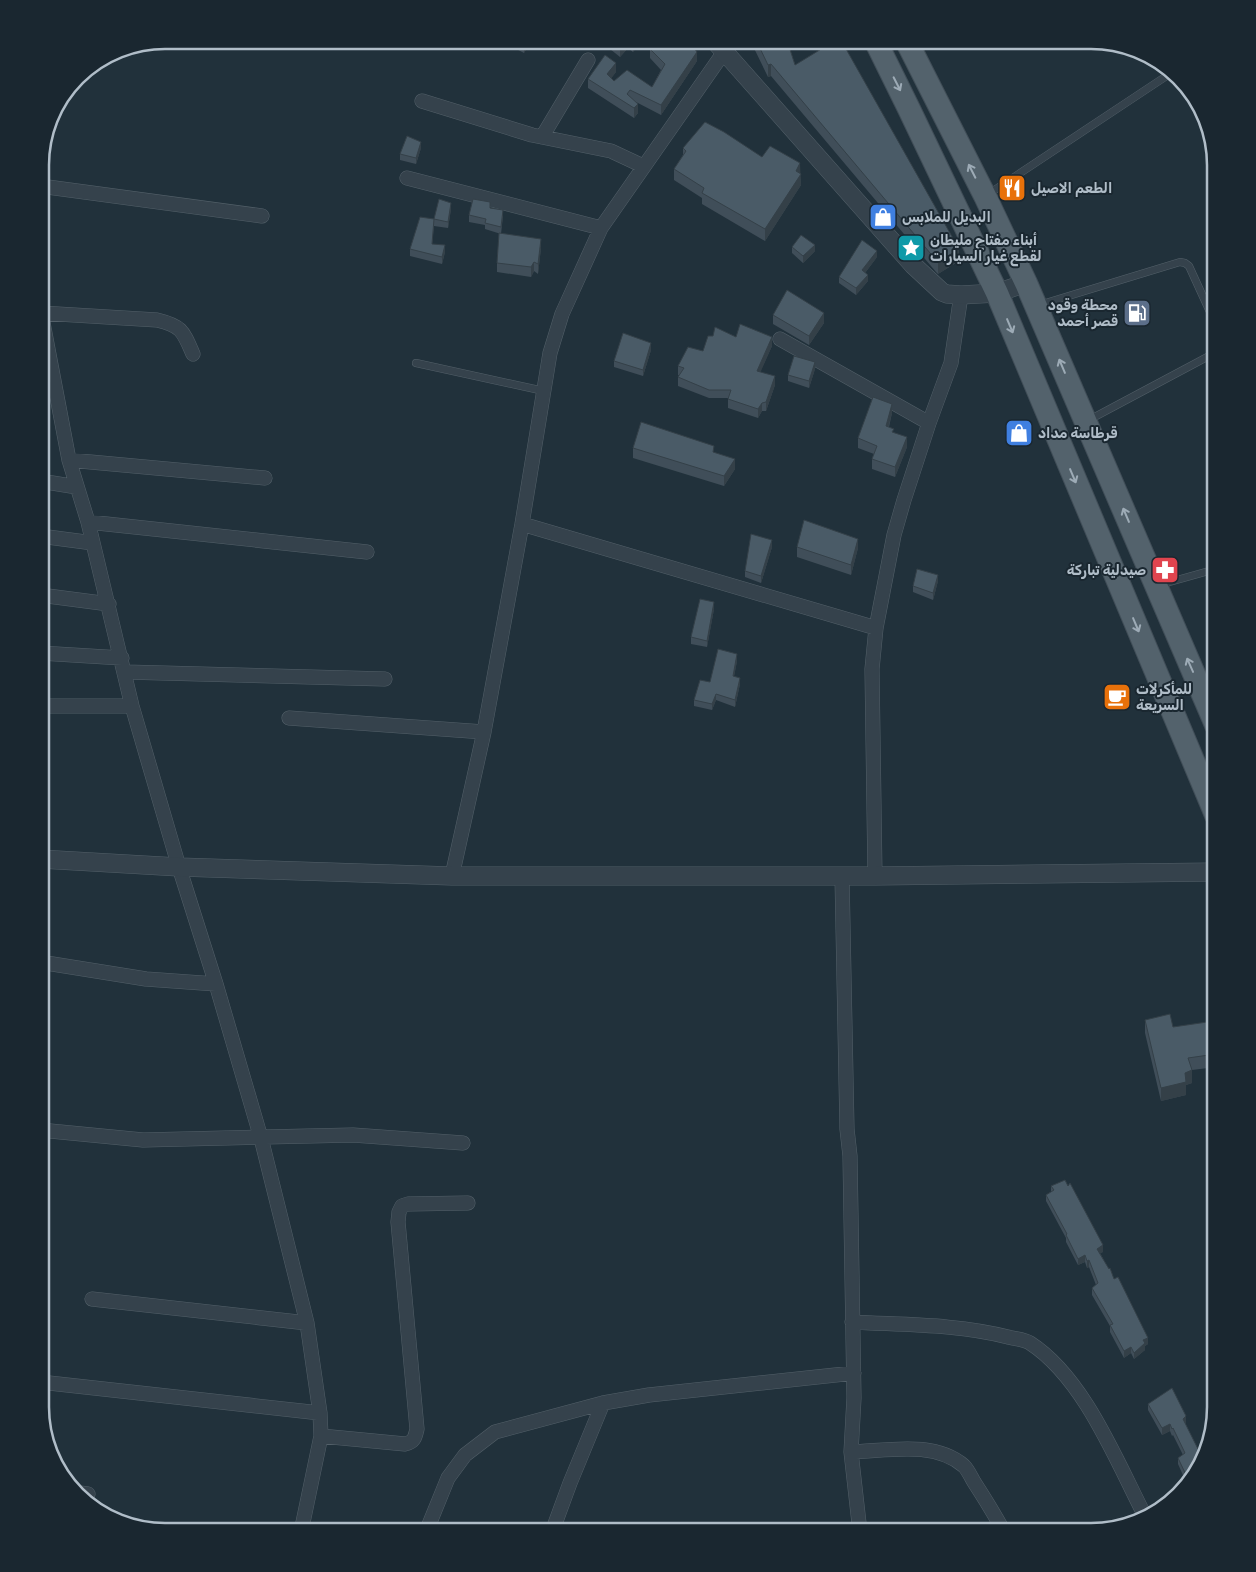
<svg xmlns="http://www.w3.org/2000/svg" width="1256" height="1572" viewBox="0 0 1256 1572" font-family="Rubik,'Noto Sans Arabic',sans-serif">
	<style>
		.lines { fill: none; stroke-linecap: round; stroke-linejoin: round }
		.service-casing { stroke: #536069; stroke-width: 8 }
		.minor-casing { stroke: #536069; stroke-width: 15 }
		.tertiary-casing { stroke: #536069; stroke-width: 19 }
		.primary-casing { stroke: #414e58; stroke-width: 24 }
		.service { stroke: #35424c; stroke-width: 7 }
		.minor { stroke: #35424c; stroke-width: 14 }
		.tertiary { stroke: #35424c; stroke-width: 18 }
		.primary { stroke: #53626c; stroke-width: 22 }
		.wall { fill: #404e59 }
		.shaded-wall { fill: #344048 }
		.building { fill: #4a5b67; stroke: #344048 }
		.oneway { stroke: #9dabb6 }
		.labels { text-anchor: middle; dominant-baseline: central; stroke-width: 4; stroke-linejoin: round; paint-order: stroke }
		.poi-label { font-size: 14px; font-weight: bold; fill: #b0bdc8; stroke: #1a2730; text-anchor: start }
		.rim { fill: none; stroke: #b0bdc8; stroke-width: 2.5 }
	</style>
	<rect width="100%" height="100%" fill="#21313b"/>
	<g class="lines">
		<defs>
			<path id="service" d="M987,195L1171,73
				M1039,305L1180,262L1185,263L1189,266L1216,325
				M416,363L544,391
				M1087,421L1209,356L1216,350
				M1159,585L1216,569"/>
			<path id="minor" d="M422,101L532,135L611,151L643,166
				M542,137L588,60
				M407,178L601,228
				M40,186L262,216
				M40,307L69,460L88,522L132,706L179,867L216,984L261,1138L307,1323L320,1413L321,1436L301,1532
				M41,313L157,320C182,326 183,331 193,354
				M780,339L929,423
				M69,460L265,478
				M40,481L77,487
				M88,522L367,552
				M522,524L876,628
				M40,536L93,543
				M40,595L109,604
				M40,653L122,658
				M125,672L385,679
				M40,706H132
				M289,718L484,732
				M452,876L484,732L522,524L550,353L562,314L601,228L724,52
				M842,876L847,1129L850,1156L854,1398L851,1452L860,1532
				M875,876L872,669L876,628L894,535L904,500L929,423L951,363L961,295
				M40,962L146,979L216,984
				M40,1130L143,1140L353,1135L463,1143
				M92,1299L307,1323
				M852,1322C904,1325 957,1324 1008,1337C1015,1339 1024,1339 1030,1343C1084,1378 1116,1460 1145,1516
				M40,1382L320,1413
				M321,1436L405,1444C414,1442 415,1438 417,1429L398,1222L399,1212L402,1206L408,1204L468,1203
				M851,1452C887,1451 934,1440 964,1466C968,1470 971,1477 974,1482C985,1499 995,1515 1004,1532
				M80,1493L88,1494
				M426,1532L448,1478L465,1455L495,1432L603,1403L649,1395L854,1373
				M552,1532L570,1483L603,1403"/>
			<path id="tertiary" d="M714,40L913,265L942,292L947,294L961,295L997,293L1026,283
				M40,859L179,867L452,876H875L1216,872"/>
			<path id="primary" d="M875,40L909,109L997,293L1216,815
				M906,40L985,196L1026,283L1216,725"/>
		</defs>
		<use href="#service" class="service-casing"/>
		<use href="#minor" class="minor-casing"/>
		<use href="#tertiary" class="tertiary-casing"/>
		<use href="#primary" class="primary-casing"/>
		<use href="#service" class="service"/>
		<use href="#minor" class="minor"/>
		<use href="#tertiary" class="tertiary"/>
		<use href="#primary" class="primary"/>
	</g>
	<path class="wall" d="M501,40H531L524,53L501,41Z
		M606,40H642L633,52L628,48L620,57L610,49V43Z
		M750,40H787L795,65L959,261L938,274L936,272L771,76L768,77Z
		M650,49L697,61L661,115L636,102L638,113L634,118L588,88V79L616,72L611,78L614,81L652,87L661,70L650,58Z
		M421,148L416,164L400,160V154Z
		M683,148L762,157L800,173L801,185L765,241L702,204V198L674,180V169L683,155Z
		M490,208L503,216L501,234L485,229V225L469,222V215Z
		M451,209L448,228L434,226L432,244L445,252L442,264L410,256V249L434,219Z
		M792,247L815,251L803,263L792,253Z
		M541,248L538,274L534,271L531,277L497,272V263Z
		M877,257L865,273L868,281L856,295L839,283V277Z
		M773,315L824,323L809,345L773,324Z
		M736,337L772,346L760,372L775,385L766,411H762L758,418L728,408V398H709L678,386V377L680,375H678V366L703,351Z
		M651,350L643,376L614,367V361Z
		M815,369L809,388L788,381V375Z
		M892,413L889,427L907,447L895,477L872,469V459L874,454L858,448V438Z
		M633,448L713,452L735,469L724,486L633,458Z
		M772,547L761,583L745,577V571Z
		M797,547L858,548L851,575L797,557Z
		M938,581L933,600L913,592V586Z
		M714,609L707,647L691,644V637Z
		M737,661L734,676L740,684L735,707L716,700L712,710L694,706V700L710,682Z
		M1145,1020L1173,1027L1216,1033V1067L1192,1070V1083L1186,1085V1095L1161,1101L1145,1033Z
		M1051,1186L1103,1252L1100,1253L1114,1279L1148,1344L1145,1346V1350L1134,1359L1131,1353L1124,1358L1110,1332V1326L1092,1295V1288L1096,1285L1089,1267L1087,1268L1085,1262L1078,1265L1066,1242V1238L1046,1201V1195L1051,1192Z
		M1148,1404L1186,1422L1185,1423L1203,1463L1186,1482L1178,1464V1458L1183,1455L1173,1435L1172,1436L1170,1431L1162,1435L1148,1410Z"/>
	<path class="shaded-wall" d="M526,40H531L524,53V44Z
		M627,40H628V48L620,57V47Z
		M634,40H642L633,52V42Z
		M697,52V61L661,115V105Z
		M616,63V72L607,84V74Z
		M771,64V76L768,77V65Z
		M638,104V113L634,118V108Z
		M421,142V148L416,164V158Z
		M800,163L801,185L765,241V229Z
		M451,203V209L448,228V222Z
		M541,239V248L538,274V264Z
		M445,245V252L442,264V257Z
		M815,245V251L803,263V256Z
		M959,249V261L938,274V262Z
		M877,251V257L862,277V270Z
		M534,262V271L531,277V267Z
		M868,275V281L856,295V288Z
		M824,313V323L809,345V336Z
		M772,337V346L757,380V371Z
		M651,343V350L643,376V370Z
		M815,362V369L809,388V381Z
		M775,376V385L766,411V402Z
		M762,403V411L758,418V409Z
		M892,404V413L886,436V426Z
		M907,437V447L895,477V467Z
		M735,459V469L724,486V476Z
		M858,539V548L851,575V565Z
		M772,540V547L761,583V576Z
		M938,575V581L933,600V593Z
		M714,602V609L707,647V641Z
		M737,654V661L733,682V676Z
		M740,678V684L735,707V700Z
		M716,694V700L712,710V704Z
		M1192,1070V1083L1186,1085V1095L1161,1101V1088L1185,1073Z
		M1103,1245V1252L1097,1255V1249Z
		M1085,1255V1262L1078,1265V1259Z
		M1089,1260V1267L1087,1268V1261Z
		M1148,1338V1344L1145,1346V1350L1134,1359V1353L1143,1340Z
		M1131,1347V1353L1124,1358V1351Z
		M1186,1416V1422L1183,1425V1419Z
		M1170,1424V1431L1162,1435V1428Z"/>
	<path class="building" d="M517,40H526L524,44Z
		M611,40H627L620,47Z
		M660,40H687L697,52L661,105L630,90L627,94L638,104L634,108L588,79L605,55L616,63L607,74L614,81L627,70L652,87L665,64L650,49Z
		M756,40H787L795,65L836,40H841L959,249L938,262L936,260L771,64L768,65Z
		M705,122L724,132L762,157L770,146L800,163L796,171L801,174L765,229L702,193L704,188L674,169L686,151L683,148Z
		M407,136L421,142L416,158L400,154Z
		M439,199L451,203L448,222L434,219Z
		M473,199L490,202V208L503,210L501,227L485,223L486,219L469,215Z
		M420,217L434,219L432,244L445,245L442,257L410,249Z
		M499,233L541,239L538,264L534,262L531,267L497,263Z
		M801,235L815,245L803,256L792,247Z
		M862,240L877,251L862,270L868,275L856,288L839,277Z
		M787,290L824,313L809,336L773,315Z
		M740,324L772,337L757,371L775,376L766,402L762,403L758,409L728,399L731,390H709L678,377L684,368L678,366L688,347L703,351L708,336H713L715,327L736,337Z
		M623,333L651,343L643,370L614,361Z
		M794,356L815,362L809,381L788,375Z
		M873,397L892,404L886,426L894,429L892,432L907,437L895,467L872,459L877,446L858,438Z
		M641,422L714,446L713,452L735,459L724,476L633,448Z
		M804,520L858,539L851,565L797,547Z
		M751,534L772,540L761,576L745,571Z
		M917,569L938,575L933,593L913,586Z
		M700,599L714,602L707,641L691,637Z
		M718,649L737,654L733,676L740,678L735,700L716,694L712,704L694,700L700,680L710,682Z
		M1170,1014L1173,1027L1214,1021L1216,1033V1054L1188,1058L1192,1070L1185,1073L1186,1082L1161,1088L1145,1020Z
		M1065,1180L1068,1186L1070,1183L1103,1245L1097,1249L1109,1269L1110,1268L1114,1279L1118,1277L1148,1338L1143,1340L1145,1343L1134,1353L1131,1347L1124,1351L1110,1325L1113,1324L1092,1288L1098,1283L1089,1260L1087,1261L1085,1255L1078,1259L1066,1235L1067,1234L1046,1195L1054,1190L1051,1186Z
		M1172,1388L1186,1416L1183,1419L1198,1449L1202,1446L1205,1453L1203,1463L1188,1479L1178,1458L1185,1453L1173,1428L1172,1429L1170,1424L1162,1428L1148,1404Z"/>
	<defs><path id="oneway-shaft" d="M-6 0H5M1.5-3L5.5 0L1.5 3" fill="none" stroke-width="1.6" stroke-linecap="round" stroke-linejoin="round" transform="scale(1.25)"/></defs>
	<g class="oneway">
		<use href="#oneway-shaft" transform="translate(897 84) rotate(63)"/>
		<use href="#oneway-shaft" transform="translate(972 171) rotate(-117)"/>
		<use href="#oneway-shaft" transform="translate(1010 326) rotate(67)"/>
		<use href="#oneway-shaft" transform="translate(1062 366) rotate(-113)"/>
		<use href="#oneway-shaft" transform="translate(1073 476) rotate(67)"/>
		<use href="#oneway-shaft" transform="translate(1126 515) rotate(-113)"/>
		<use href="#oneway-shaft" transform="translate(1136 625) rotate(67)"/>
		<use href="#oneway-shaft" transform="translate(1190 665) rotate(-114)"/>
	</g>
	<defs>
		<symbol id="restaurant-square" viewBox="-11 -11 22 22"><rect x="-9" y="-9" width="18" height="18" rx="4" fill="#e8710a" stroke="#1a2730"/><path d="M-5-6h1v4h1v-4h1v4h1v-4h1v5L-1.5 .5V6h-2V.5L-5-1ZM5-6V6H3V1.5H1.5Q1.5-4 5-6Z" fill="#fff"/></symbol>
		<symbol id="shop-square" viewBox="-11 -11 22 22"><rect x="-9" y="-9" width="18" height="18" rx="4" fill="#3f7fe0" stroke="#1a2730"/><path d="M-5-2.5h2.3a2.7 3.5 0 0 1 5.4 0H5L5.5 6h-11ZM-1.5-2.5h3a1.5 2.3 0 0 0-3 0Z" fill="#fff"/></symbol>
		<symbol id="sight-square" viewBox="-11 -11 22 22"><rect x="-9" y="-9" width="18" height="18" rx="4" fill="#0f9aa8" stroke="#1a2730"/><path d="M0-6L1.8-2.2L6-1.7L2.9 1.2L3.7 5.4L0 3.3L-3.7 5.4L-2.9 1.2L-6-1.7L-1.8-2.2Z" fill="#fff"/></symbol>
		<symbol id="fuel-square" viewBox="-11 -11 22 22"><rect x="-9" y="-9" width="18" height="18" rx="4" fill="#5c6f8a" stroke="#1a2730"/><path d="M-5.5-6h7V0h2V4h1.3V-2.5L3-4.5l.8-.8L6-3V5H2.5V1h-1V6h-7ZM-4.2-4.7v3.2H.2V-4.7Z" fill="#fff"/></symbol>
		<symbol id="pharmacy-square" viewBox="-11 -11 22 22"><rect x="-9" y="-9" width="18" height="18" rx="4" fill="#e0444e" stroke="#1a2730"/><path d="M-2-6h4v4h4v4h-4v4h-4v-4h-4v-4h4Z" fill="#fff"/></symbol>
		<symbol id="cafe-square" viewBox="-11 -11 22 22"><rect x="-9" y="-9" width="18" height="18" rx="4" fill="#e8710a" stroke="#1a2730"/><path d="M-5.5-4.5H6V0H3Q3 3.5 0 3.5H-2.5Q-5.5 3.5-5.5 0ZM3-3.2v2h1.7v-2ZM-6 4.5H4V6H-6Z" fill="#fff"/></symbol>
	</defs>
	<g fill-rule="evenodd">
		<use href="#restaurant-square" x="996" y="172" width="32" height="32"/>
		<use href="#shop-square" x="867" y="201" width="32" height="32"/>
		<use href="#sight-square" x="895" y="232" width="32" height="32"/>
		<use href="#fuel-square" x="1121" y="297" width="32" height="32"/>
		<use href="#shop-square" x="1003" y="417" width="32" height="32"/>
		<use href="#pharmacy-square" x="1149" y="554" width="32" height="32"/>
		<use href="#cafe-square" x="1101" y="681" width="32" height="32"/>
	</g>
	<g class="labels">
		<g class="poi-label">
			<text x="1031" y="188">الطعم الاصيل</text>
			<text x="902" y="217">البديل للملابس</text>
			<text x="930" y="240">أبناء مفتاح مليطان<tspan x="930" dy="16">لقطع غيار السيارات</tspan></text>
			<text x="1118" y="305" text-anchor="end">محطة وقود<tspan x="1118" dy="16">قصر أحمد</tspan></text>
			<text x="1038" y="433">قرطاسة مداد</text>
			<text x="1146" y="570" text-anchor="end">صيدلية تباركة</text>
			<text x="1136" y="689">للمأكرلات<tspan x="1136" dy="16">السريعة</tspan></text>
		</g>
	</g>
	<path d="M0 0H1256V1572H0ZM165 49H1091A116 116 0 0 1 1207 165V1407A116 116 0 0 1 1091 1523H165A116 116 0 0 1 49 1407V165A116 116 0 0 1 165 49Z" fill="#1a2730" fill-rule="evenodd"/>
	<path class="rim" d="M165 49H1091A116 116 0 0 1 1207 165V1407A116 116 0 0 1 1091 1523H165A116 116 0 0 1 49 1407V165A116 116 0 0 1 165 49Z"/>
</svg>
